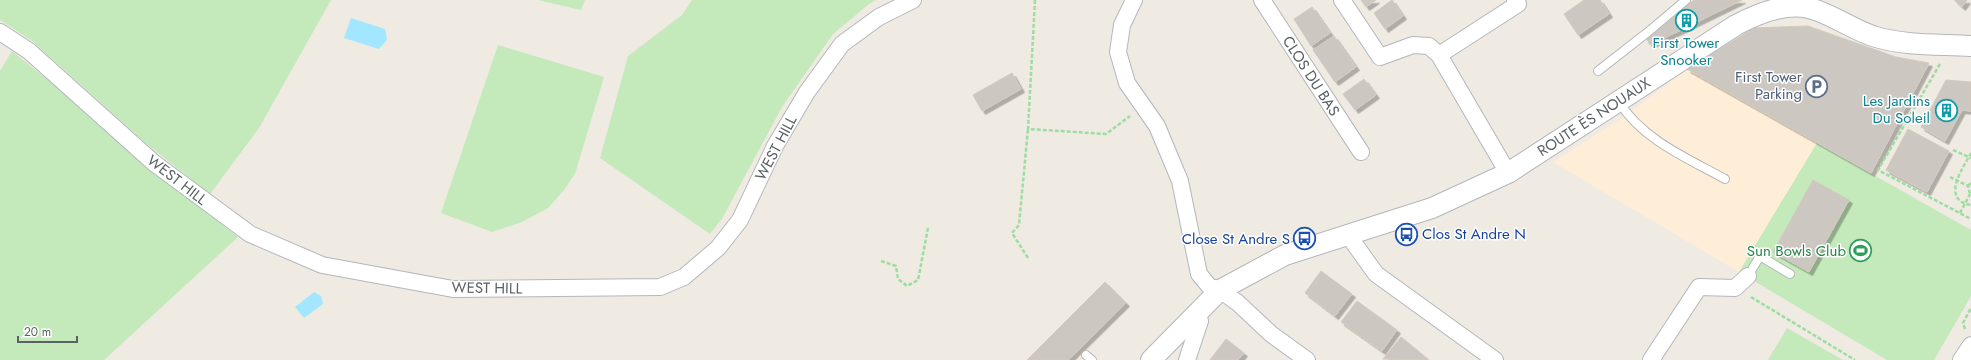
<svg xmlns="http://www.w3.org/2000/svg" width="1971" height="360" viewBox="0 0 1971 360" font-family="Jost,sans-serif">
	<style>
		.commercial { fill: #ffeed7 }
		.green { fill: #c4e9bb }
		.water { fill: #a2e7ff }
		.building { fill: #ccc7c1; stroke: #d4cabf; filter: url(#shadow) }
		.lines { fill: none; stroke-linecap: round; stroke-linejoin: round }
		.service-casing { stroke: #b3b7bb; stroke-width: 10 }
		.minor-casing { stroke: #b3b7bb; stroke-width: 18 }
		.tertiary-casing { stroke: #b3b7bb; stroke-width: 22 }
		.path { stroke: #9ddda2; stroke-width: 2.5; stroke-dasharray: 4 2; stroke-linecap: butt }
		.service { stroke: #fff; stroke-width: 8 }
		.minor { stroke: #fff; stroke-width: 16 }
		.tertiary { stroke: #fff; stroke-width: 20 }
		.labels { text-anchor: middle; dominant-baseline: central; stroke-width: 3; stroke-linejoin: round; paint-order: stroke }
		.culture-label { font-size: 15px; fill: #0d838f; stroke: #fff }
		.street-label { font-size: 15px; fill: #5a6164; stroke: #fff }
		.service-label { font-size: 15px; fill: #4e5e75; stroke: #fff; text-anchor: end }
		.transit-label { font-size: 15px; fill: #164399; stroke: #fff; text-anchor: start }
		.leisure-label { font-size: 15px; fill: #27864d; stroke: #fff; text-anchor: end }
	</style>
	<defs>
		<filter id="shadow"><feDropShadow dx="3.5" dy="3.5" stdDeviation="0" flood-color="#0004"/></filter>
	</defs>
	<rect width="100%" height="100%" fill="#efeae2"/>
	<path class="commercial" d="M1687,69L1817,143L1739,272L1553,162L1627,115Z"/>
	<path class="green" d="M0,0H331L259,128L210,194L148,145L31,40L0,20Z
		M538,0H585L581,10Z
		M692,0H876L869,4L833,34L782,107L723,217L710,234L600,158L628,56L682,15Z
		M498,45L604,77L575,174L564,190L548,208L522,222L492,232L441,213Z
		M12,51L70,98L150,169L238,237L104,360H0V71Z
		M1817,143L1971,230V296L1934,360H1887L1739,272Z
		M1787,328L1843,360H1768Z"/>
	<path class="water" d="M351,18L385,29L387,40L379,49L344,38Z
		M314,292L321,296L323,304L304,318L295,307Z"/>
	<path class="building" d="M1361,0H1376L1366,7Z
		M1392,0L1403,16L1385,29L1374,13Z
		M1584,0H1600L1609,14L1578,35L1564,14Z
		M1694,0H1742L1650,45L1647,39Z
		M1954,0H1967L1962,7Z
		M1312,7L1330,33L1311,46L1294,19Z
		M1808,26L1896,57L1929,63L1871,173L1687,69L1754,28Z
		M1334,36L1356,67L1335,82L1313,50Z
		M1012,73L1021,89L982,111L973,95Z
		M1364,79L1376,95L1355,110L1343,94Z
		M1946,80L1971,82V111L1962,110L1945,141L1921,127Z
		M1908,129L1949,151L1927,192L1886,170Z
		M1813,180L1849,200L1809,272L1773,252Z
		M1321,271L1352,294L1335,316L1305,293Z
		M1105,282L1126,303L1068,360H1027Z
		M1357,301L1397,330L1382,351L1341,322Z
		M1401,337L1429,360L1383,359Z
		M1226,339L1244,353L1238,360H1210Z"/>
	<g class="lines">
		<defs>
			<path id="service" d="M1598,71L1648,32L1686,0
				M1619,102C1643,140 1687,158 1725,179
				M1748,276L1760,256L1790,274
				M1086,355L1092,360"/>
			<path id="minor" d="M1134,0L1122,25L1118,52L1127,83L1157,126L1180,181L1199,274L1209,286L1220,290L1238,303L1271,334L1307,360
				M1262,0L1361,152
				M1342,0L1380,57L1413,45L1429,46L1439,55L1508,173
				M0,32L29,51L154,163L250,234L322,265L453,289L660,287L684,277L718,248L740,220L775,146L807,92L842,44L879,17L913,0
				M1439,55L1518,4L1515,0
				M1348,235L1376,274L1495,360
				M1187,360L1200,321L1197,312
				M1651,360L1699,287L1735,288L1748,276
				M1961,360L1971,345"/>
			<path id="tertiary" d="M1151,360L1220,290L1285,255L1432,208L1508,173L1736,25C1757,14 1785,2 1809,8C1831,13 1854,31 1876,37C1907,46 1940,44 1971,46"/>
		</defs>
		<use href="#service" class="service-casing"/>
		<use href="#minor" class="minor-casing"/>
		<use href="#tertiary" class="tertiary-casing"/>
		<path class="path" d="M1035,0L1028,129L1106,134L1130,116
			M1940,64L1878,170L1971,219
			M1953,150L1971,158
			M1971,153C1963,168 1940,200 1971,205
			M1950,177L1968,186L1970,194H1971
			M1968,186L1971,183
			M1960,213L1970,194
			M1028,258L1012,233L1019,225L1028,129
			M881,261L896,266L898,279L907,286L918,280L928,228
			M1751,297L1855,360
			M1965,329L1963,323L1971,308"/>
		<use href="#service" class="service"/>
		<use href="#minor" class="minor"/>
		<use href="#tertiary" class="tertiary"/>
	</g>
	<defs>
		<symbol id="building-ring" viewBox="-11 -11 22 22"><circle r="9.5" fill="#fff" stroke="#0f9aa8" stroke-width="1.5"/><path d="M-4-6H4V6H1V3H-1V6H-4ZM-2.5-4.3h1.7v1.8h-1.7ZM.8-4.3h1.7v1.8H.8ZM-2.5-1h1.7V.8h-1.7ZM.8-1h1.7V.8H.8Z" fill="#0f9aa8"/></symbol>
		<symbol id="parking-ring" viewBox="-11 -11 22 22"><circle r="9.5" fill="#fff" stroke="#5c6f8a" stroke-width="1.5"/><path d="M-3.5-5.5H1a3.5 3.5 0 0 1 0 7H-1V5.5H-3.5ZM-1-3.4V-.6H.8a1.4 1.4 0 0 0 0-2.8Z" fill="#5c6f8a"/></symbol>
		<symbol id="bus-ring" viewBox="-11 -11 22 22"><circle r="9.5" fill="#fff" stroke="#1a4fb4" stroke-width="1.5"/><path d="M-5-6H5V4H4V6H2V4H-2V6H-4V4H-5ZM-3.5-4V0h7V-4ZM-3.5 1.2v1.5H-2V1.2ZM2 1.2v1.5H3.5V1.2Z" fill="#1a4fb4"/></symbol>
		<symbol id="stadium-ring" viewBox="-11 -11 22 22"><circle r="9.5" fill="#fff" stroke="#2e9e5b" stroke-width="1.5"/><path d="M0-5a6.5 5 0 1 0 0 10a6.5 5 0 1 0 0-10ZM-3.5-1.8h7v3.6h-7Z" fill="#2e9e5b"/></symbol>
	</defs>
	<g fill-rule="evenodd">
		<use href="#building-ring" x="1674" y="8" width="25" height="25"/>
		<use href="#parking-ring" x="1804" y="74" width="25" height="25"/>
		<use href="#building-ring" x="1934" y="98" width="25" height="25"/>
		<use href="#bus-ring" x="1394" y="222" width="25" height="25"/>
		<use href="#bus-ring" x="1292" y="226" width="25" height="25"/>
		<use href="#stadium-ring" x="1848" y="238" width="25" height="25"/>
	</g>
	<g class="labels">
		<g class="culture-label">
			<text x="1686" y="43">First Tower<tspan x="1686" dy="17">Snooker</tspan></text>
			<text x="1930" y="101" text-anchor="end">Les Jardins<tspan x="1930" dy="17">Du Soleil</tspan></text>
		</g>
		<g class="street-label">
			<text transform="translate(1311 76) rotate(57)">CLOS DU BAS</text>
			<text transform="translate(1594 117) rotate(-33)">ROUTE ÈS NOUAUX</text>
			<text transform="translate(776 148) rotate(-62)">WEST HILL</text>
			<text transform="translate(177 180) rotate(38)">WEST HILL</text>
			<text transform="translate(487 288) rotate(1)">WEST HILL</text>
		</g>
		<g class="service-label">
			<text x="1802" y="77">First Tower<tspan x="1802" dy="17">Parking</tspan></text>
		</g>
		<g class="transit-label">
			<text x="1422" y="234">Clos St Andre N</text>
			<text x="1290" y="239" text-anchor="end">Close St Andre S</text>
		</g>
		<g class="leisure-label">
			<text x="1846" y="251">Sun Bowls Club</text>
		</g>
	</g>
	<path d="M18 336v6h59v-6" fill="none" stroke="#5a6164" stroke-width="2"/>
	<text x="24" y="336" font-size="12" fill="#5a6164" stroke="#ffffff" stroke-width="3" paint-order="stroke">20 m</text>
</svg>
